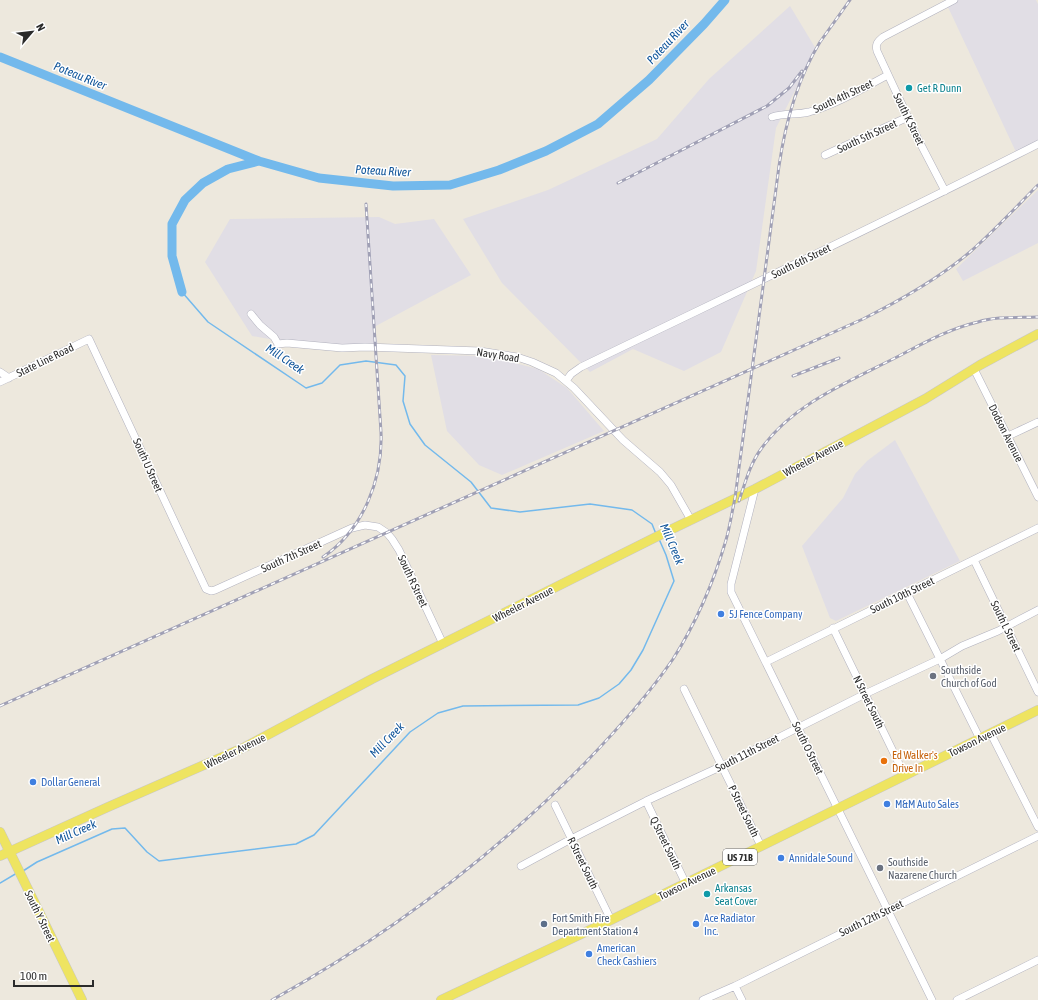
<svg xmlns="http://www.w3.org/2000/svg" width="1038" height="1000" viewBox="0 0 1038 1000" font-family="'Asap Condensed',sans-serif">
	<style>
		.industrial { fill: #e1dee5 }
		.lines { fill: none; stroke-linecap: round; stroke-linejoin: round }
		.stream { stroke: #73b9ec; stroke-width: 1.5 }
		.river { stroke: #73b9ec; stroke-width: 9 }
		.minor-casing { stroke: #b1b1be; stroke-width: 8 }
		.major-casing { stroke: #c8c8c8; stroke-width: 10 }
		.minor { stroke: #fff; stroke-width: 7 }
		.major { stroke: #eee461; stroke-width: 9 }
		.rail-casing { stroke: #a0a0b5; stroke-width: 3 }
		.rail { stroke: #fff; stroke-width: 1.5; stroke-dasharray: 4.5; stroke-linecap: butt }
		.culture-dot { fill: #0f9aa8; stroke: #fff; stroke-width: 1.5 }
		.shop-dot { fill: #3f7fe0; stroke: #fff; stroke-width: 1.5 }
		.worship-dot { fill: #6b7280; stroke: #fff; stroke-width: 1.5 }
		.food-dot { fill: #e8710a; stroke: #fff; stroke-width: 1.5 }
		.service-dot { fill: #5c6f8a; stroke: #fff; stroke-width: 1.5 }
		.labels { text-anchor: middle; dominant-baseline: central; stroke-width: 3; stroke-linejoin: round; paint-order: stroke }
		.shield { fill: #fff; stroke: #6b6b6b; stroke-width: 1 }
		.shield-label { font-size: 10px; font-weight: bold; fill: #2b2b2b }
		.culture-label { font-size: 11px; fill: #0d838f; stroke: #fff; text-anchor: start }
		.street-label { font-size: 11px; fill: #2b2b2b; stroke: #fff }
		.shop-label { font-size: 11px; fill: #366cbe; stroke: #fff; text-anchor: start }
		.worship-label { font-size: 11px; fill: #5b616d; stroke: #fff; text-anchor: start }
		.food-label { font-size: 11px; fill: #c56008; stroke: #fff; text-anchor: start }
		.service-label { font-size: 11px; fill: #4e5e75; stroke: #fff; text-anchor: start }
		.water-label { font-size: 12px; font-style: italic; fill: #10559a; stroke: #fff }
	</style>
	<rect width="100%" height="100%" fill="#ede8dd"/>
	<path class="industrial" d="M957,0H1036L1038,4V141L1016,152L947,5Z
		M790,6L816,49L776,128L756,271L721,352L684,371L633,349L590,372L502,283L463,219L548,190L657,139L709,79Z
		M1038,190V243L963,281L956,269Z
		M379,217L395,224L434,219L471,275L374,327L378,345L314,347L252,336L205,262L230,219Z
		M431,355L487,356L538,369L567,388L604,431L502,475L479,465L447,431Z
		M895,440L960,561L836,621L830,618L802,546L843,498L855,474L867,461Z"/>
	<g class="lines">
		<path class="stream" d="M182,292L208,322L306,388L322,383L340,365L366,361L396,365L405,376L403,401L410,424L425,445L471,482L491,508L520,512L590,504L632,510L652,524L656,534
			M23,871L37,862L112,829L125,828L147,852L159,861L296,844L314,835L410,732L438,713L463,706L578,705L599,698L619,684L631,670L643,650L674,581L666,555L659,539
			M0,883L17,873"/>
		<path class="river" d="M0,57L259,161L319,178L393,186L450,185L499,170L546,151L598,124L649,80L704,24L725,0
			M182,292L172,256V224L185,200L203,183L228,169L259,161"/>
		<defs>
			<path id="minor" d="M772,117C784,113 797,115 809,112C837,104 863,88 888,75
				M825,155L908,117
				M945,191L918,139L877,51C875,44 878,41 883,37L954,0
				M251,314L260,325L274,337L278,344L287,343L342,348L365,347L480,351L517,357L532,362L556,373L574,388L623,440L660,472L671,485L691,520
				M974,369L1038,497
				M0,372L9,378
				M566,381L571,374L581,367C734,293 887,221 1038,144
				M0,382L89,339L206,589L211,591L215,590L352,528L365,525L378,527L387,533L392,539L399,550L443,644
				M1008,436L1038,422
				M755,489L731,584V592L932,1000
				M974,560L1038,692
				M907,593L980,739
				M833,628L905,776
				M766,662L1038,528
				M684,689L761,846
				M991,734L1038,827
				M646,801L686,884
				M555,805L611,920
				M521,866L571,839L646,801L722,766L865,694L940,659L962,646L998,631L1038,610
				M735,986L742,1000
				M703,1000L735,986L1038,836
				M957,1000L1038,960"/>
			<path id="major" d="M0,832L82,1000
				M0,856L108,807L245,747L372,679L668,531L755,489L925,399L980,365L1038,334
				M441,1000L611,920L1038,710"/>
		</defs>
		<use href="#minor" class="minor-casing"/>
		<use href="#major" class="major-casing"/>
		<use href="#minor" class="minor"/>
		<use href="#major" class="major"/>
		<defs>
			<path id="rail" d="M618,183L767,106L789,88L802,71
				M793,376L839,358
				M739,501C745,483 750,464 761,449C793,404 848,382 895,358C922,344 948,329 978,322C997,316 1018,318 1038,317
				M323,557C363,530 383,479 381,432L366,204
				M0,706L863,319C901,300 938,279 970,252C994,231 1016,207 1038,185
				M272,1000C386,937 493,856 584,764C616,731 647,697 673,659C696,623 714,581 726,540C730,526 732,512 735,498L779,166C785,125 798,78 820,42C830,28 840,14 850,0"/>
		</defs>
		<use href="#rail" class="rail-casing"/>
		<use href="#rail" class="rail"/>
	</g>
	<g class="culture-dot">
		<circle cx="909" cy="88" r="4"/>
		<circle cx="707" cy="894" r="4"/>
	</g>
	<g class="shop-dot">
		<circle cx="721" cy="614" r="4"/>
		<circle cx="33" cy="782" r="4"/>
		<circle cx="887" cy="804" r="4"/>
		<circle cx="781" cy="858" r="4"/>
		<circle cx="696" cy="924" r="4"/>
		<circle cx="589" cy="954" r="4"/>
	</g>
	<g class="worship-dot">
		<circle cx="933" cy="676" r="4"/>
		<circle cx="880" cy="868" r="4"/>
	</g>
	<circle class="food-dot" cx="884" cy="761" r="4"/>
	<circle class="service-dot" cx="544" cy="924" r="4"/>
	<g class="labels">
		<rect class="shield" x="723" y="849" width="34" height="16" rx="3"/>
		<g class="shield-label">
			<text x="740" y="857">US 71B</text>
		</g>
		<g class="culture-label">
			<text x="917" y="88">Get R Dunn</text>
			<text x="715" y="888">Arkansas<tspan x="715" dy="13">Seat Cover</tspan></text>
		</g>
		<g class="street-label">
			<text transform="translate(843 96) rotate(-25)">South 4th Street</text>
			<text transform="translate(909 119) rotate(64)">South K Street</text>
			<text transform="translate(867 136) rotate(-25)">South 5th Street</text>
			<text transform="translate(801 261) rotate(-26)">South 6th Street</text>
			<text transform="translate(498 355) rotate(9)">Navy Road</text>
			<text transform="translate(45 360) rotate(-26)">State Line Road</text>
			<text transform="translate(1006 433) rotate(63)">Dodson Avenue</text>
			<text transform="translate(813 458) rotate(-28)">Wheeler Avenue</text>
			<text transform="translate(148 465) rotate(66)">South U Street</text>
			<text transform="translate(291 556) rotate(-24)">South 7th Street</text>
			<text transform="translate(413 581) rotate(65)">South R Street</text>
			<text transform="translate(902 595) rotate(-26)">South 10th Street</text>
			<text transform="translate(523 604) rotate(-27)">Wheeler Avenue</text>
			<text transform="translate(1006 626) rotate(64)">South L Street</text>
			<text transform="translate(869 702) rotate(64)">N Street South</text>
			<text transform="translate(977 740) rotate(-26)">Towson Avenue</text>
			<text transform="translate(808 748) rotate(64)">South O Street</text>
			<text transform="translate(235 751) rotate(-26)">Wheeler Avenue</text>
			<text transform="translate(747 753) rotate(-27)">South 11th Street</text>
			<text transform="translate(744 811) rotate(64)">P Street South</text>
			<text transform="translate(666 843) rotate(64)">Q Street South</text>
			<text transform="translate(583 863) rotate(64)">R Street South</text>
			<text transform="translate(687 883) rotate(-26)">Towson Avenue</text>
			<text transform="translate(40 916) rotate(64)">South Y Street</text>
			<text transform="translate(871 918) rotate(-26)">South 12th Street</text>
		</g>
		<g class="shop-label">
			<text x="729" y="614">5J Fence Company</text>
			<text x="41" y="782">Dollar General</text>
			<text x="895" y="804">M&amp;M Auto Sales</text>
			<text x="789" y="858">Annidale Sound</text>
			<text x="704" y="918">Ace Radiator<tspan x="704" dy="13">Inc.</tspan></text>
			<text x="597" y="948">American<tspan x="597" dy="13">Check Cashiers</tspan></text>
		</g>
		<g class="worship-label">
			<text x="941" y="670">Southside<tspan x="941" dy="13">Church of God</tspan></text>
			<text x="888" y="862">Southside<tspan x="888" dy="13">Nazarene Church</tspan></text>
		</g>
		<g class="food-label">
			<text x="892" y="755">Ed Walker's<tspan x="892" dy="13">Drive In</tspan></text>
		</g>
		<g class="service-label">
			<text x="552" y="918">Fort Smith Fire<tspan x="552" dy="13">Department Station 4</tspan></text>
		</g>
		<g class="water-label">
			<text transform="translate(668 42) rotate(-47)">Poteau River</text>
			<text transform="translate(80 76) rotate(22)">Poteau River</text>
			<text transform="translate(383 171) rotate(3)">Poteau River</text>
			<text transform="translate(285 359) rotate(34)">Mill Creek</text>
			<text transform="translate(672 544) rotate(67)">Mill Creek</text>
			<text transform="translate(387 740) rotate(-46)">Mill Creek</text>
			<text transform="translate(76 832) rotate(-24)">Mill Creek</text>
		</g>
	</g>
	<g transform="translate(32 32) rotate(62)" stroke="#ffffff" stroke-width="3" paint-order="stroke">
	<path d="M0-3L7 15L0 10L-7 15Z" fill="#2b2b2b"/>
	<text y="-6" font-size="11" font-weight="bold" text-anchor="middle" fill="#2b2b2b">N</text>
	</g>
	<path d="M14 980v6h79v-6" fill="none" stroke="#2b2b2b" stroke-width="2"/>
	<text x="20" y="980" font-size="12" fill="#2b2b2b" stroke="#ffffff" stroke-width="3" paint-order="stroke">100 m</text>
</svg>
